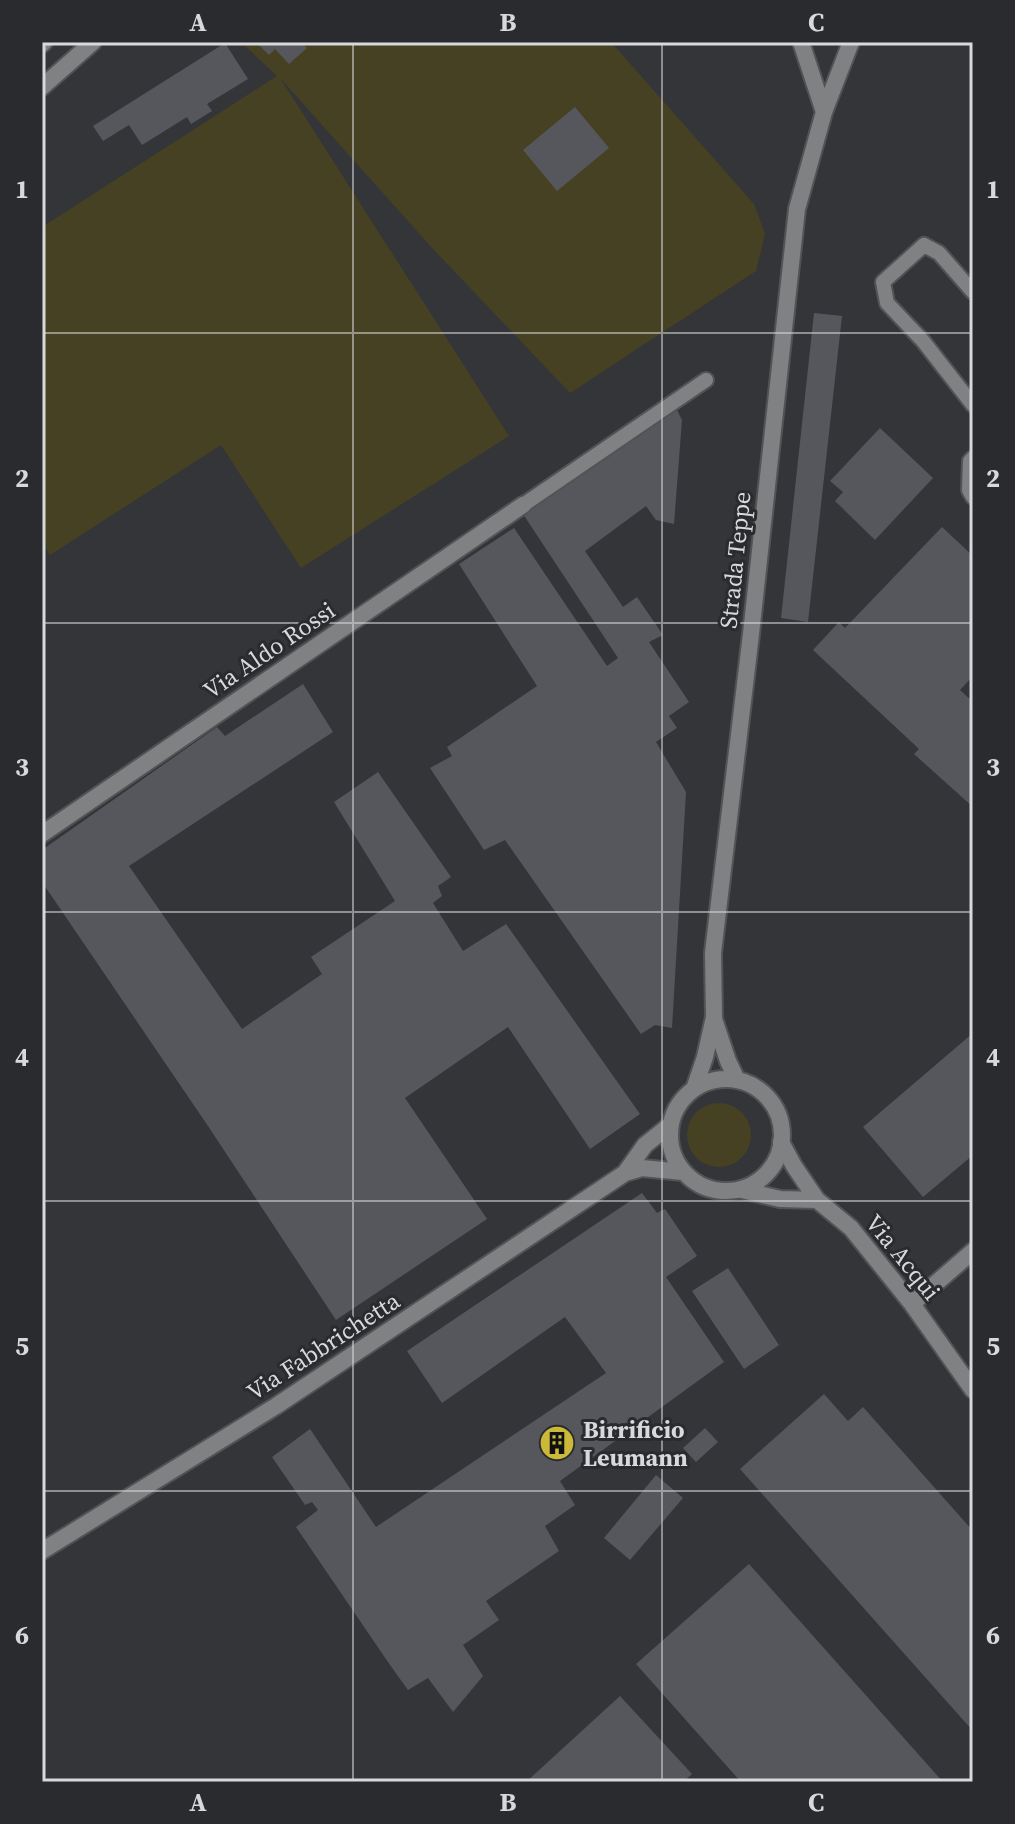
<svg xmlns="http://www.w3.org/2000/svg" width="1015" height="1824" viewBox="0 0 1015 1824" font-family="'Source Serif 4',serif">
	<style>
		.green { fill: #464122 }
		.building { fill: #56575c }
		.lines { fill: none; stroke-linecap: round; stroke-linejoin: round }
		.service-casing { stroke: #525356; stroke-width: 18 }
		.minor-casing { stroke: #525356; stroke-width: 20 }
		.tertiary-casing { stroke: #525356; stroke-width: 20 }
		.service { stroke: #808183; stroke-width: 14 }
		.minor { stroke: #808183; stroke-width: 16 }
		.tertiary { stroke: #808183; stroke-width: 16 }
		.grid { fill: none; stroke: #d8d9dc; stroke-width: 2; stroke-opacity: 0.55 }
		.labels { text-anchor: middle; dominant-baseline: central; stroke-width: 6; stroke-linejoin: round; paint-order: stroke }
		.street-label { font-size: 24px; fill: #d8d9dc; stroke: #2a2b2f }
		.poi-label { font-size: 24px; font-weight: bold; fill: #d8d9dc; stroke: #2a2b2f; text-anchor: start }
		.neatline { fill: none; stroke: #d8d9dc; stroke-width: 3 }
		.grid-label { font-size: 26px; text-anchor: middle; font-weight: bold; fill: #d8d9dc }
	</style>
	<rect width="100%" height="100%" fill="#343539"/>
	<path class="green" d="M241,42H611L754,204L765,234L756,271L570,393L433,249L280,78L509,436L301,568L221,445L50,555L42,543V227L277,76Z
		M687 1135a32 32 0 1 1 64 0a32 32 0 1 1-64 0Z"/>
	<path class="building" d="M256,42H305L303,44L307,48L289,64L275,49L269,55Z
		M225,43L248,79L207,104L212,111L191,124L187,117L142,145L129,125L103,141L93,126Z
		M575,107L609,148L557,191L523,150Z
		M814,313L842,316L808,622L781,618Z
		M677,410L682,420L674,524L656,520L646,506L585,551L623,607L637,597L663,635L649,642L689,702L669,716L677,728L656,742L686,792L672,1028L655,1025L641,1034L505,840L484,850L430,768L452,756L447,747L537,686L459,564L514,528L607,666L618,658L521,511Z
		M880,428L933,478L875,540L835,501L843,492L830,481Z
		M942,527L973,556V676L960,690L973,702V807L914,754L919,749L813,650L839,622L845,628Z
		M303,684L333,732L129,866L242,1029L322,974L311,957L395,901L334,802L378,772L451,877L438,886L442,896L433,903L463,951L506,924L640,1114L590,1149L508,1027L405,1098L487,1219L336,1320L208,1126L42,882V850L217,727L225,736Z
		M973,1033V1155L923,1197L863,1127Z
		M642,1193L657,1213L665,1209L697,1256L666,1277L724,1362L560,1481L575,1505L545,1526L559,1551L486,1601L499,1620L463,1645L483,1676L453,1712L428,1678L408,1690L390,1665L296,1527L318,1510L312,1502L305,1505L272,1457L310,1429L376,1527L606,1373L565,1317L442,1403L407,1351Z
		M728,1268L779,1345L744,1369L692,1291Z
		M824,1394L848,1421L863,1407L973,1531V1731L740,1469Z
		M705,1428L718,1442L696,1462L683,1448Z
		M656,1475L683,1498L630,1560L604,1538Z
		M749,1564L943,1782H741L636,1664Z
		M620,1696L692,1774L683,1782H526Z"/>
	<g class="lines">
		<defs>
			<path id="service" d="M973,292L939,253L924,245L883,282L887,303L923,341L973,405
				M973,458L970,461L969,490L973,497
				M523,505L706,380"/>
			<path id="minor" d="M42,834L523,505
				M781,1142L794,1166L817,1200L851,1228L912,1304L973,1390
				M742,1190L780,1199L817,1200
				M912,1304L973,1251"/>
			<path id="tertiary" d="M801,42L824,112
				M42,44L44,42
				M42,87L93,42
				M714,1019L728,1061L737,1080
				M670 1135a56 56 0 1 1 112 0a56 56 0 1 1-112 0Z
				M694,1089L705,1057L714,1017L713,953L751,634L797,209L824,112L851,42
				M625,1173L645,1145L670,1125
				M42,1551L276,1406L625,1173L642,1168L683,1172"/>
		</defs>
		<use href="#service" class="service-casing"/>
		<use href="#minor" class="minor-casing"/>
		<use href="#tertiary" class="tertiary-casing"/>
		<use href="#service" class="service"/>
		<use href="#minor" class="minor"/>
		<use href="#tertiary" class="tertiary"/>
	</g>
	<path class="grid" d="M353,42V1782M662,42V1782M42,333H973M42,623H973M42,912H973M42,1201H973M42,1491H973"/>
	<defs>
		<symbol id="building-disc" viewBox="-11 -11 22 22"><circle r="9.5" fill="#ccb939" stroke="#2a2b2f"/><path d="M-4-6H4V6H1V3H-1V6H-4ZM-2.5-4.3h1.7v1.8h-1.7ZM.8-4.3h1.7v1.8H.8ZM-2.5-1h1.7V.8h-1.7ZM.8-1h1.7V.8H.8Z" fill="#111"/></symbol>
	</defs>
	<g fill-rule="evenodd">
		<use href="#building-disc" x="537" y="1423" width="40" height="40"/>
	</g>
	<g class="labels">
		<g class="street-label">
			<text transform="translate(735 560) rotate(-84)">Strada Teppe</text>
			<text transform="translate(269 650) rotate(-34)">Via Aldo Rossi</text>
			<text transform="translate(903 1257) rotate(51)">Via Acqui</text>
			<text transform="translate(323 1346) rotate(-33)">Via Fabbrichetta</text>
		</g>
		<g class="poi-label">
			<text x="583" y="1429">Birrificio<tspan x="583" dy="28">Leumann</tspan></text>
		</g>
	</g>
	<rect width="1015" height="1824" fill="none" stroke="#2a2b2f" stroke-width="88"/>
	<rect x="44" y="44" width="927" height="1736" class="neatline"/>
	<g class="grid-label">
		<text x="198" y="31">A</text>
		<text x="508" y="31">B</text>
		<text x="816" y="31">C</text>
		<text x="22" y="198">1</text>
		<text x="993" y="198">1</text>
		<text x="22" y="487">2</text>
		<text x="993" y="487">2</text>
		<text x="22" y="776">3</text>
		<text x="993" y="776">3</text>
		<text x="22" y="1066">4</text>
		<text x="993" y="1066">4</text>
		<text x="22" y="1355">5</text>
		<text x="993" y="1355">5</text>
		<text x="22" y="1644">6</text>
		<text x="993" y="1644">6</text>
		<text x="198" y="1811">A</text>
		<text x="508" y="1811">B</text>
		<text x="816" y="1811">C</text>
	</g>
</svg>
